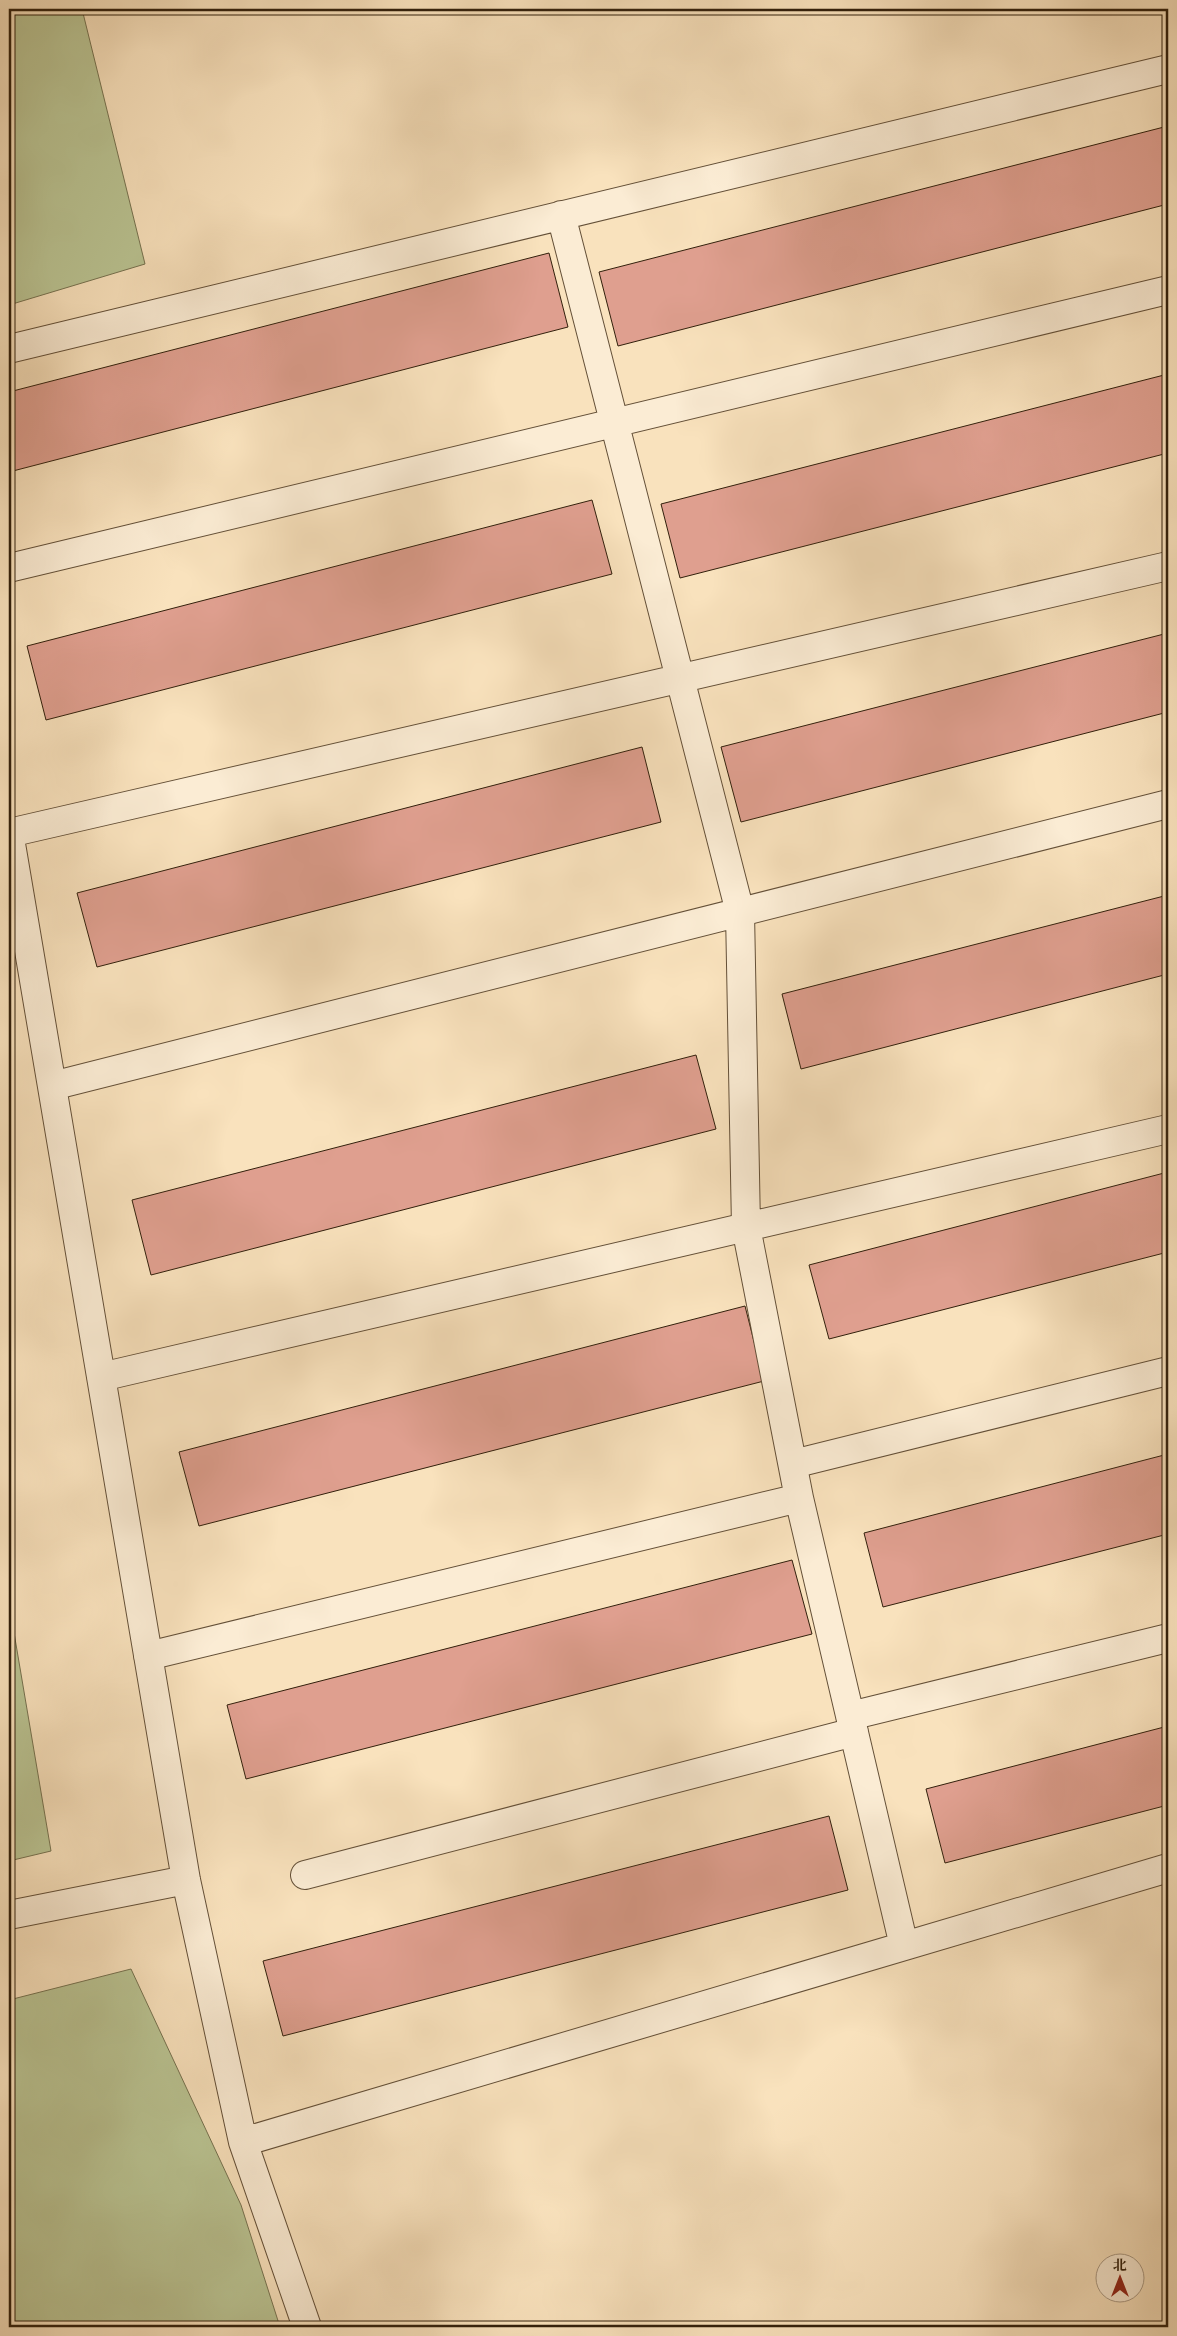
<svg xmlns="http://www.w3.org/2000/svg" width="1177" height="2336" viewBox="0 0 1177 2336" font-family="'Gentium Book Plus','Noto Serif SC',serif">
	<style>
		.green { fill: #bac493; stroke: #767250 }
		.building { fill: #df9f8f; stroke: #32200c }
		.lines { fill: none; stroke-linecap: round; stroke-linejoin: round }
		.street-casing { stroke: #645038; stroke-width: 30 }
		.street { stroke: #fbecd4; stroke-width: 28 }
	</style>
	<rect width="100%" height="100%" fill="#f9e2bd"/>
	<filter id="stains"><feTurbulence type="fractalNoise" baseFrequency=".004" numOctaves="4"/><feColorMatrix values="0 0 0 0 .2 0 0 0 0 .09 0 0 0 0 .02 0 0 0 .5 -.17"/></filter>
	<radialGradient id="worn" r=".72"><stop offset=".6" stop-color="#630" stop-opacity="0"/><stop offset="1" stop-color="#630" stop-opacity=".3"/></radialGradient>
	<path class="green" d="M9,9H82L145,264L9,305Z
		M9,1603L51,1851L9,1861Z
		M131,1969L241,2205L280,2327H9V2000Z"/>
	<path class="building" d="M1164,127L1168,145V204L618,346L599,272Z
		M549,253L568,327L9,472V392Z
		M1168,374V453L680,578L661,504Z
		M592,500L612,574L46,720L27,646Z
		M1168,633V712L741,822L721,747Z
		M642,747L661,822L97,967L77,893Z
		M1168,895V974L801,1069L782,994Z
		M696,1055L716,1129L151,1275L132,1200Z
		M1168,1172V1252L829,1339L809,1265Z
		M745,1306L764,1381L199,1526L179,1452Z
		M1168,1454V1534L883,1607L864,1533Z
		M792,1560L812,1634L246,1779L227,1705Z
		M1168,1726V1805L945,1863L926,1789Z
		M829,1816L848,1890L283,2036L263,1961Z"/>
	<g class="lines">
		<defs>
			<path id="street" d="M561,215L740,912L746,1227L799,1498
				M9,349L1168,69
				M9,568L1168,290
				M9,832L186,1880L243,2142L307,2327
				M9,833L1168,566
				M52,1086L1168,804
				M101,1377L1168,1129
				M793,1464L1168,1371
				M148,1656L799,1498L904,1946
				M850,1716L1168,1638
				M305,1875L854,1732
				M9,1915L186,1880
				M243,2142L1168,1868"/>
		</defs>
		<use href="#street" class="street-casing"/>
		<use href="#street" class="street"/>
	</g>
	<rect width="1177" height="2336" fill="none" stroke="#f9e2bd" stroke-width="30"/>
	<rect x="10" y="10" width="1157" height="2316" fill="none" stroke="#32200c" stroke-width="2.5"/>
	<rect x="15" y="15" width="1147" height="2306" fill="none" stroke="#32200c"/>
	<g transform="translate(1120 2278)"><circle r="24" fill="#fbecd4" stroke="#ab9a84"/>
	<path d="M0-4L9 19L0 12L-9 19Z" fill="#8f2418"/>
	<text y="-8" font-size="14" font-weight="bold" text-anchor="middle" fill="#32200c">北</text>
	</g>
	<rect width="100%" height="100%" filter="url(#stains)"/>
	<rect width="100%" height="100%" fill="url(#worn)"/>
</svg>
